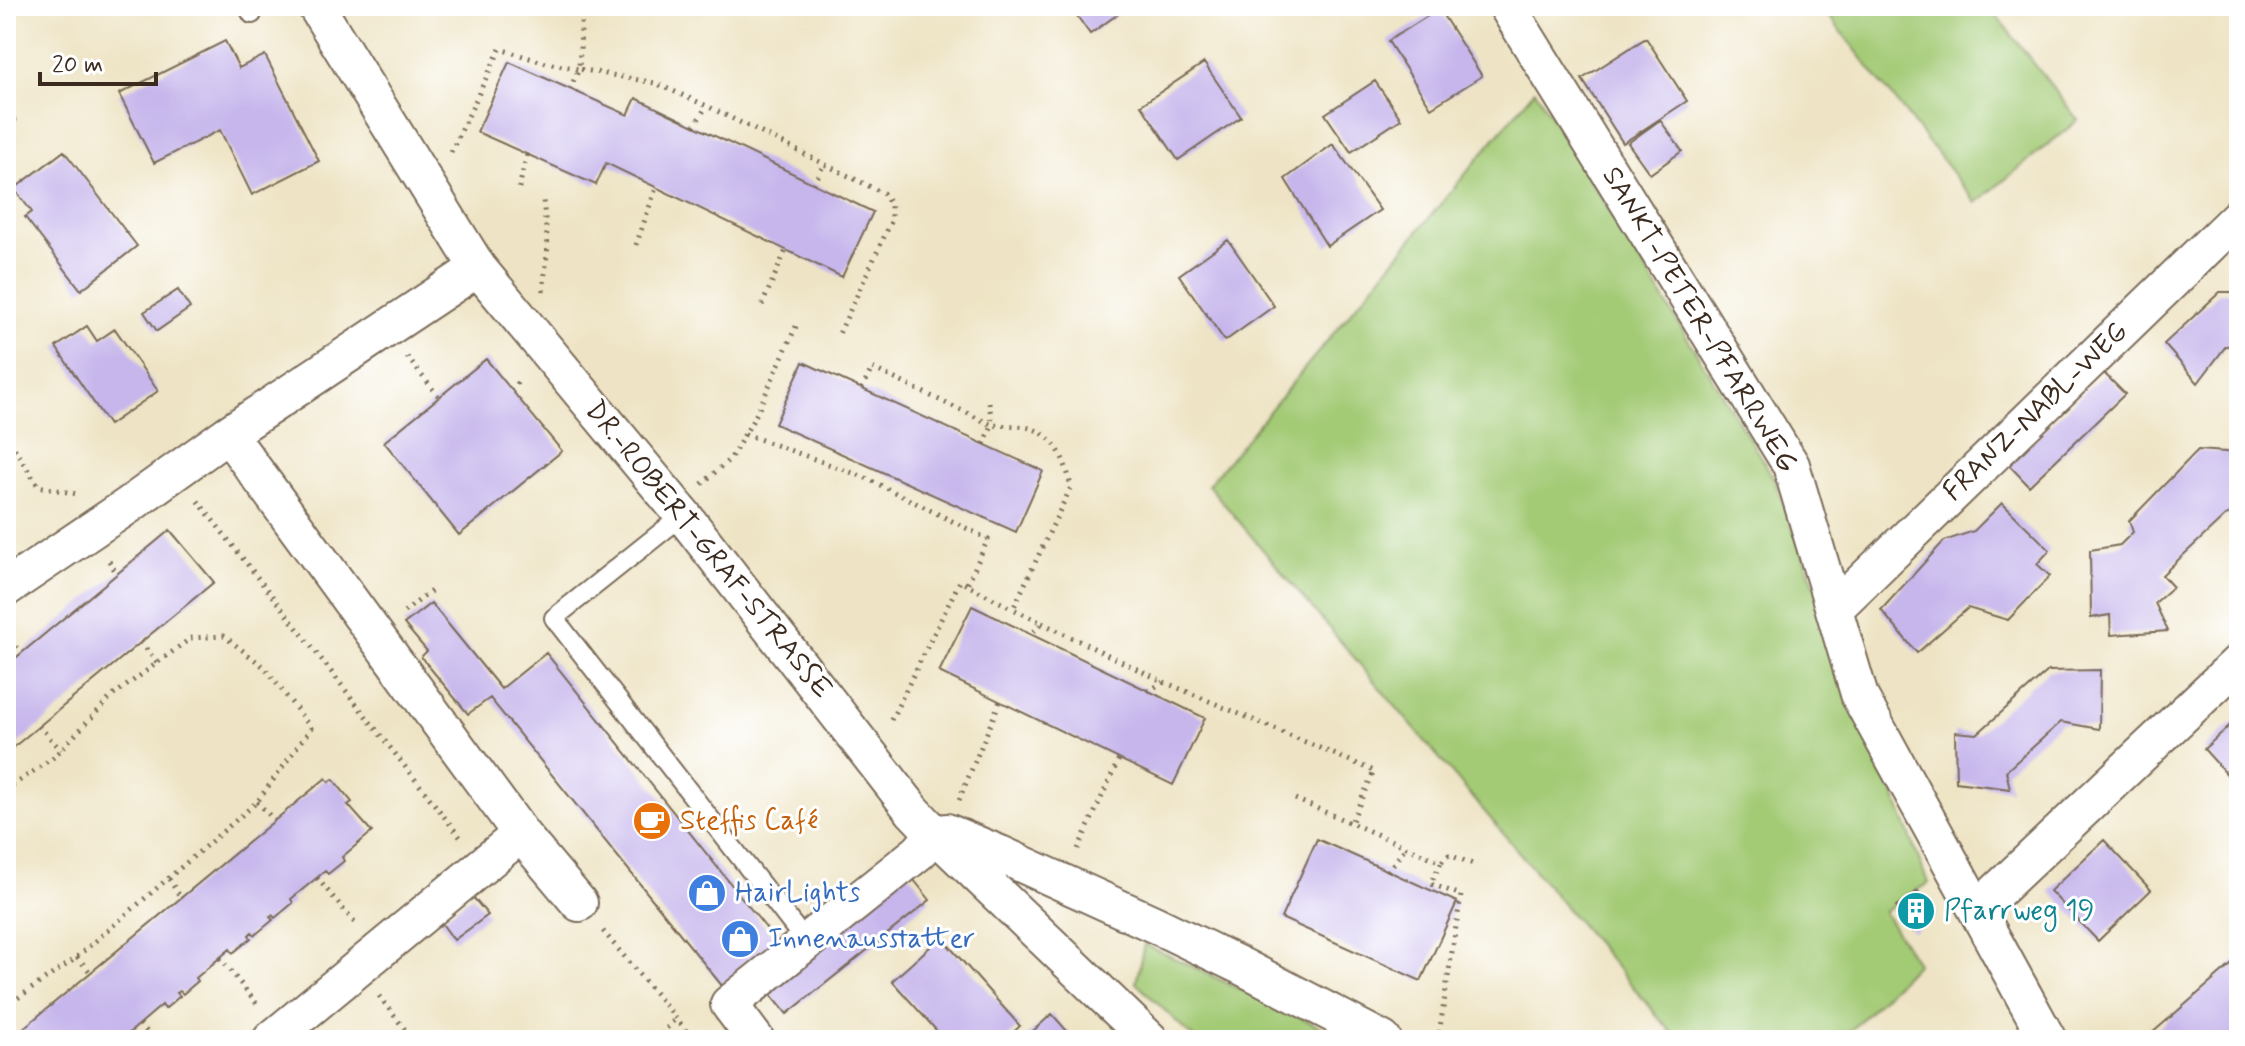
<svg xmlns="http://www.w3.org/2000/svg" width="2245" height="1046" viewBox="0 0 2245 1046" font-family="Mynerve,sans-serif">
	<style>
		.green { fill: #a3ca75; stroke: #6f7a4a; stroke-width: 2 }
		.building { fill: #c6b6ec }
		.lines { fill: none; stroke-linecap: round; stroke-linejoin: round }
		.service-casing { stroke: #7a6b58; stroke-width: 22 }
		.minor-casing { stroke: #7a6b58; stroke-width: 40 }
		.path { stroke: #7a6b58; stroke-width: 5; stroke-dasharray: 2 6; stroke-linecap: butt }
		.service { stroke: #fff; stroke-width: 18 }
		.minor { stroke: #fff; stroke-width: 36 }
		.labels { text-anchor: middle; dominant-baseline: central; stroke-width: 6; stroke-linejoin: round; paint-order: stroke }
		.street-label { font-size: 28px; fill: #3b2a1e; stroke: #fff }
		.food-label { font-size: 28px; fill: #c56008; stroke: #fff; text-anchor: start }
		.shop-label { font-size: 28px; fill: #366cbe; stroke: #fff; text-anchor: start }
		.culture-label { font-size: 28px; fill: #0d838f; stroke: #fff; text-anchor: start }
	</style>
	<rect width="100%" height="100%" fill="#fff"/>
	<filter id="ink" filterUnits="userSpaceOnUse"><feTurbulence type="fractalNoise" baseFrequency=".0125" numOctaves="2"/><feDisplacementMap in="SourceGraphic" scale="16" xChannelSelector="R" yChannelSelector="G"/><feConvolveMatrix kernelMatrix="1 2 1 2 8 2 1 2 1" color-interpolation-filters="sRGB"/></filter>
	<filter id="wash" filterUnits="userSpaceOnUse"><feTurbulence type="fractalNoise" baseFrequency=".006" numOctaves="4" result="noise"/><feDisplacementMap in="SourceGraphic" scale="32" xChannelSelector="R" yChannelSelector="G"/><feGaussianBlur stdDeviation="1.8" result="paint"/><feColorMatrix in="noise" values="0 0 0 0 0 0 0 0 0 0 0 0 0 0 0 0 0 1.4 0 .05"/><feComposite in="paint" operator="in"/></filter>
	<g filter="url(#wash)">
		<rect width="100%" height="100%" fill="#eee4c5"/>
		<path class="green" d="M1821,6H1989L2078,120L1976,203Z
			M1535,90L1774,479L1928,883L1884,912L1917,963L1841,1040H1678L1208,485Z
			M1144,944L1348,1040H1196L1136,983Z"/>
		<g id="blocks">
			<path class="building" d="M1070,6H1129L1090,34Z
				M1439,9L1482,76L1431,108L1388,41Z
				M1646,38L1687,101L1623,143L1582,79Z
				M225,41L239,68L265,55L319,161L252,195L220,130L154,163L119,94Z
				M509,62L628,115L636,98L873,212L842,277L606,163L596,185L477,132Z
				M1204,63L1241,117L1178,160L1141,105Z
				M1375,81L1401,119L1351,152L1325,114Z
				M6,103L16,121L6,127Z
				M1660,120L1682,151L1650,174L1628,143Z
				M1333,144L1380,210L1327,246L1285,179Z
				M64,151L137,246L81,290L25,217L32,212L14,189Z
				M1228,240L1274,306L1225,341L1179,275Z
				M178,290L190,308L157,331L144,312Z
				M2220,292H2239V344L2226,346L2198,383L2164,344Z
				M87,326L97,341L115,329L158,391L109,425L56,347Z
				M486,359L562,451L459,535L384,442Z
				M803,362L1043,471L1016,532L775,424Z
				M2104,373L2125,394L2029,486L2008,464Z
				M2198,450L2239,453V511L2225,516L2162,575L2173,587L2155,603L2168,631L2111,635L2110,615L2091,618L2090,550L2120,545L2133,532L2129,521Z
				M2002,503L2050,550L2037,564L2050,576L2008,620L1968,608L1917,653L1881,610L1944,541L1974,531Z
				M170,530L214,582L10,750L6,746V666Z
				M431,603L501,689L546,653L778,943L723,987L490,698L468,714L421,657L427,651L404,624Z
				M972,606L1205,718L1173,785L939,672Z
				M2100,670L2099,729L2061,722L2006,771L2010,789L1956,782L1955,732L1977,734L2048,671Z
				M2239,717V788L2204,749Z
				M326,778L329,782L333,779L352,802L348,805L372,832L342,857L344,861L328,874L325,871L291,899L293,903L275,918L272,915L270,917L273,920L255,935L252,932L249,935L251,938L233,953L230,949L196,978L198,981L183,994L180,991L177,993L180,996L165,1009L162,1005L121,1040H9Z
				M1317,839L1457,902L1421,981L1281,918Z
				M2104,840L2151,890L2098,941L2050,891Z
				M906,870L930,900L787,1014L762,984Z
				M1918,891L1936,916L1913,932L1896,906Z
				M472,896L488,915L454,940L440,921Z
				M941,937L1020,1026L1005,1040H945L892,981Z
				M2239,958V1040H2144Z
				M1052,1014L1075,1040H1023Z"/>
		</g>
	</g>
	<g filter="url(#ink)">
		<use href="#blocks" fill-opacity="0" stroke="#7a6b58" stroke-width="2"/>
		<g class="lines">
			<defs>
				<path id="service" d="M248,6L252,14
					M683,515L554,618L806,942"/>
				<path id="minor" d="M316,6L478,268L683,515L913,811L935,834L1150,1040
					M1507,6L1791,465L1860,697L2048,1040
					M228,434L521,834L579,903
					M6,588L129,505L228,434L478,268
					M1834,609L2239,216
					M1977,910L2239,662
					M271,1040L521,834
					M756,1040L729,1004L919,852L935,834L947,832L1000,854L1156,925L1243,967L1383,1040"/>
			</defs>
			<use href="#service" class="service-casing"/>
			<use href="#minor" class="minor-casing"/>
			<path class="path" d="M570,89L579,69L655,83L707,106L883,193L891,205V222L838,336
				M694,126L706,107
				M451,152L500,49L546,63L579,69L582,9
				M814,184L824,164
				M519,188L527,154
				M636,245L656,188
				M543,291L548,246L543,200
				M762,305L786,250
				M407,357L439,397
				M510,389L522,379
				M862,389L872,368L992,425
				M989,402L992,424
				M745,434L864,477L988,539L967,585
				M6,435L38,486L77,494
				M984,444L992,425C1004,426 1019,425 1030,428C1057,436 1066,462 1071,487L1013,609L1042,623L1031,634
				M702,484L731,458L757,413L798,322
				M198,501L460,837
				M109,561L117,574
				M404,612L434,589
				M1042,623L1164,682L1148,691
				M6,634L21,654
				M141,642L157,663
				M1164,682L1374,771L1351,823
				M891,720L960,581L1013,609
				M39,726L61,750
				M6,790L54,757L111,697L191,638L224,636L264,667L311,728L257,802L72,961L6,1006
				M1295,799L1441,862L1449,855L1476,865
				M959,800L1000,701
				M257,802L274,820
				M1078,849L1119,759
				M1388,871L1406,847
				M317,878L355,923
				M169,879L181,898
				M603,931L694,1040
				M77,957L91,973
				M220,958L257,1004
				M379,996L413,1040
				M140,1024L154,1040
				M656,1040L676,1018
				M1438,1040L1461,895L1431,884L1441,862"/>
			<use href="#service" class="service"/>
			<use href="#minor" class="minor"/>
		</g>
	</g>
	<defs>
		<symbol id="cafe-disc" viewBox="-11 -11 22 22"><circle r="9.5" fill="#e8710a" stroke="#fff"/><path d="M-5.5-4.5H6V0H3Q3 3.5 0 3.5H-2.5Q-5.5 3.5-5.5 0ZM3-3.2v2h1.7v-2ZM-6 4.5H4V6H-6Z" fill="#fff"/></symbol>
		<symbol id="shop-disc" viewBox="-11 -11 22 22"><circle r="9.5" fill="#3f7fe0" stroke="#fff"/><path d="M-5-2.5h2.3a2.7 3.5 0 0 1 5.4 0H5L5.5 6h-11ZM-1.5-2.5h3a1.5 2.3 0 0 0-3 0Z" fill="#fff"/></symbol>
		<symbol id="building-disc" viewBox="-11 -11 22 22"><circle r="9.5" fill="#0f9aa8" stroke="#fff"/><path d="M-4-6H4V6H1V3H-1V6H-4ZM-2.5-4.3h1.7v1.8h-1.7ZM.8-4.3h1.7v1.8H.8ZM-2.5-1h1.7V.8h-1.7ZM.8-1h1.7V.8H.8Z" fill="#fff"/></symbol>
	</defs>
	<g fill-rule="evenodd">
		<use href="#cafe-disc" x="630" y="799" width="44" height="44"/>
		<use href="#shop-disc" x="685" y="871" width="44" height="44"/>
		<use href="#building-disc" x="1894" y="889" width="44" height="44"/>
		<use href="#shop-disc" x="718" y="917" width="44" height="44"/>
	</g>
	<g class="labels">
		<g class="street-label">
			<text transform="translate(1699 320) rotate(59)">SANKT-PETER-PFARRWEG</text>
			<text transform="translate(2036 412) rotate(-44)">FRANZ-NABL-WEG</text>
			<text transform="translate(708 550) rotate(51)">DR.-ROBERT-GRAF-STRASSE</text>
		</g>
		<g class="food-label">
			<text x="680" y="821">Steffis Café</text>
		</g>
		<g class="shop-label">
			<text x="735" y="893">HairLights</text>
			<text x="768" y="939">Innenausstatter</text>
		</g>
		<g class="culture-label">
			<text x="1944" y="911">Pfarrweg 19</text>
		</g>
	</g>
	<rect width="2245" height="1046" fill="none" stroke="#fff" stroke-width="32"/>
	<path d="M40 72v12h116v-12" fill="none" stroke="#3b2a1e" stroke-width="4"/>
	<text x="52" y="72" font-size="24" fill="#3b2a1e" stroke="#ffffff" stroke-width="6" paint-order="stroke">20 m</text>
</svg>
